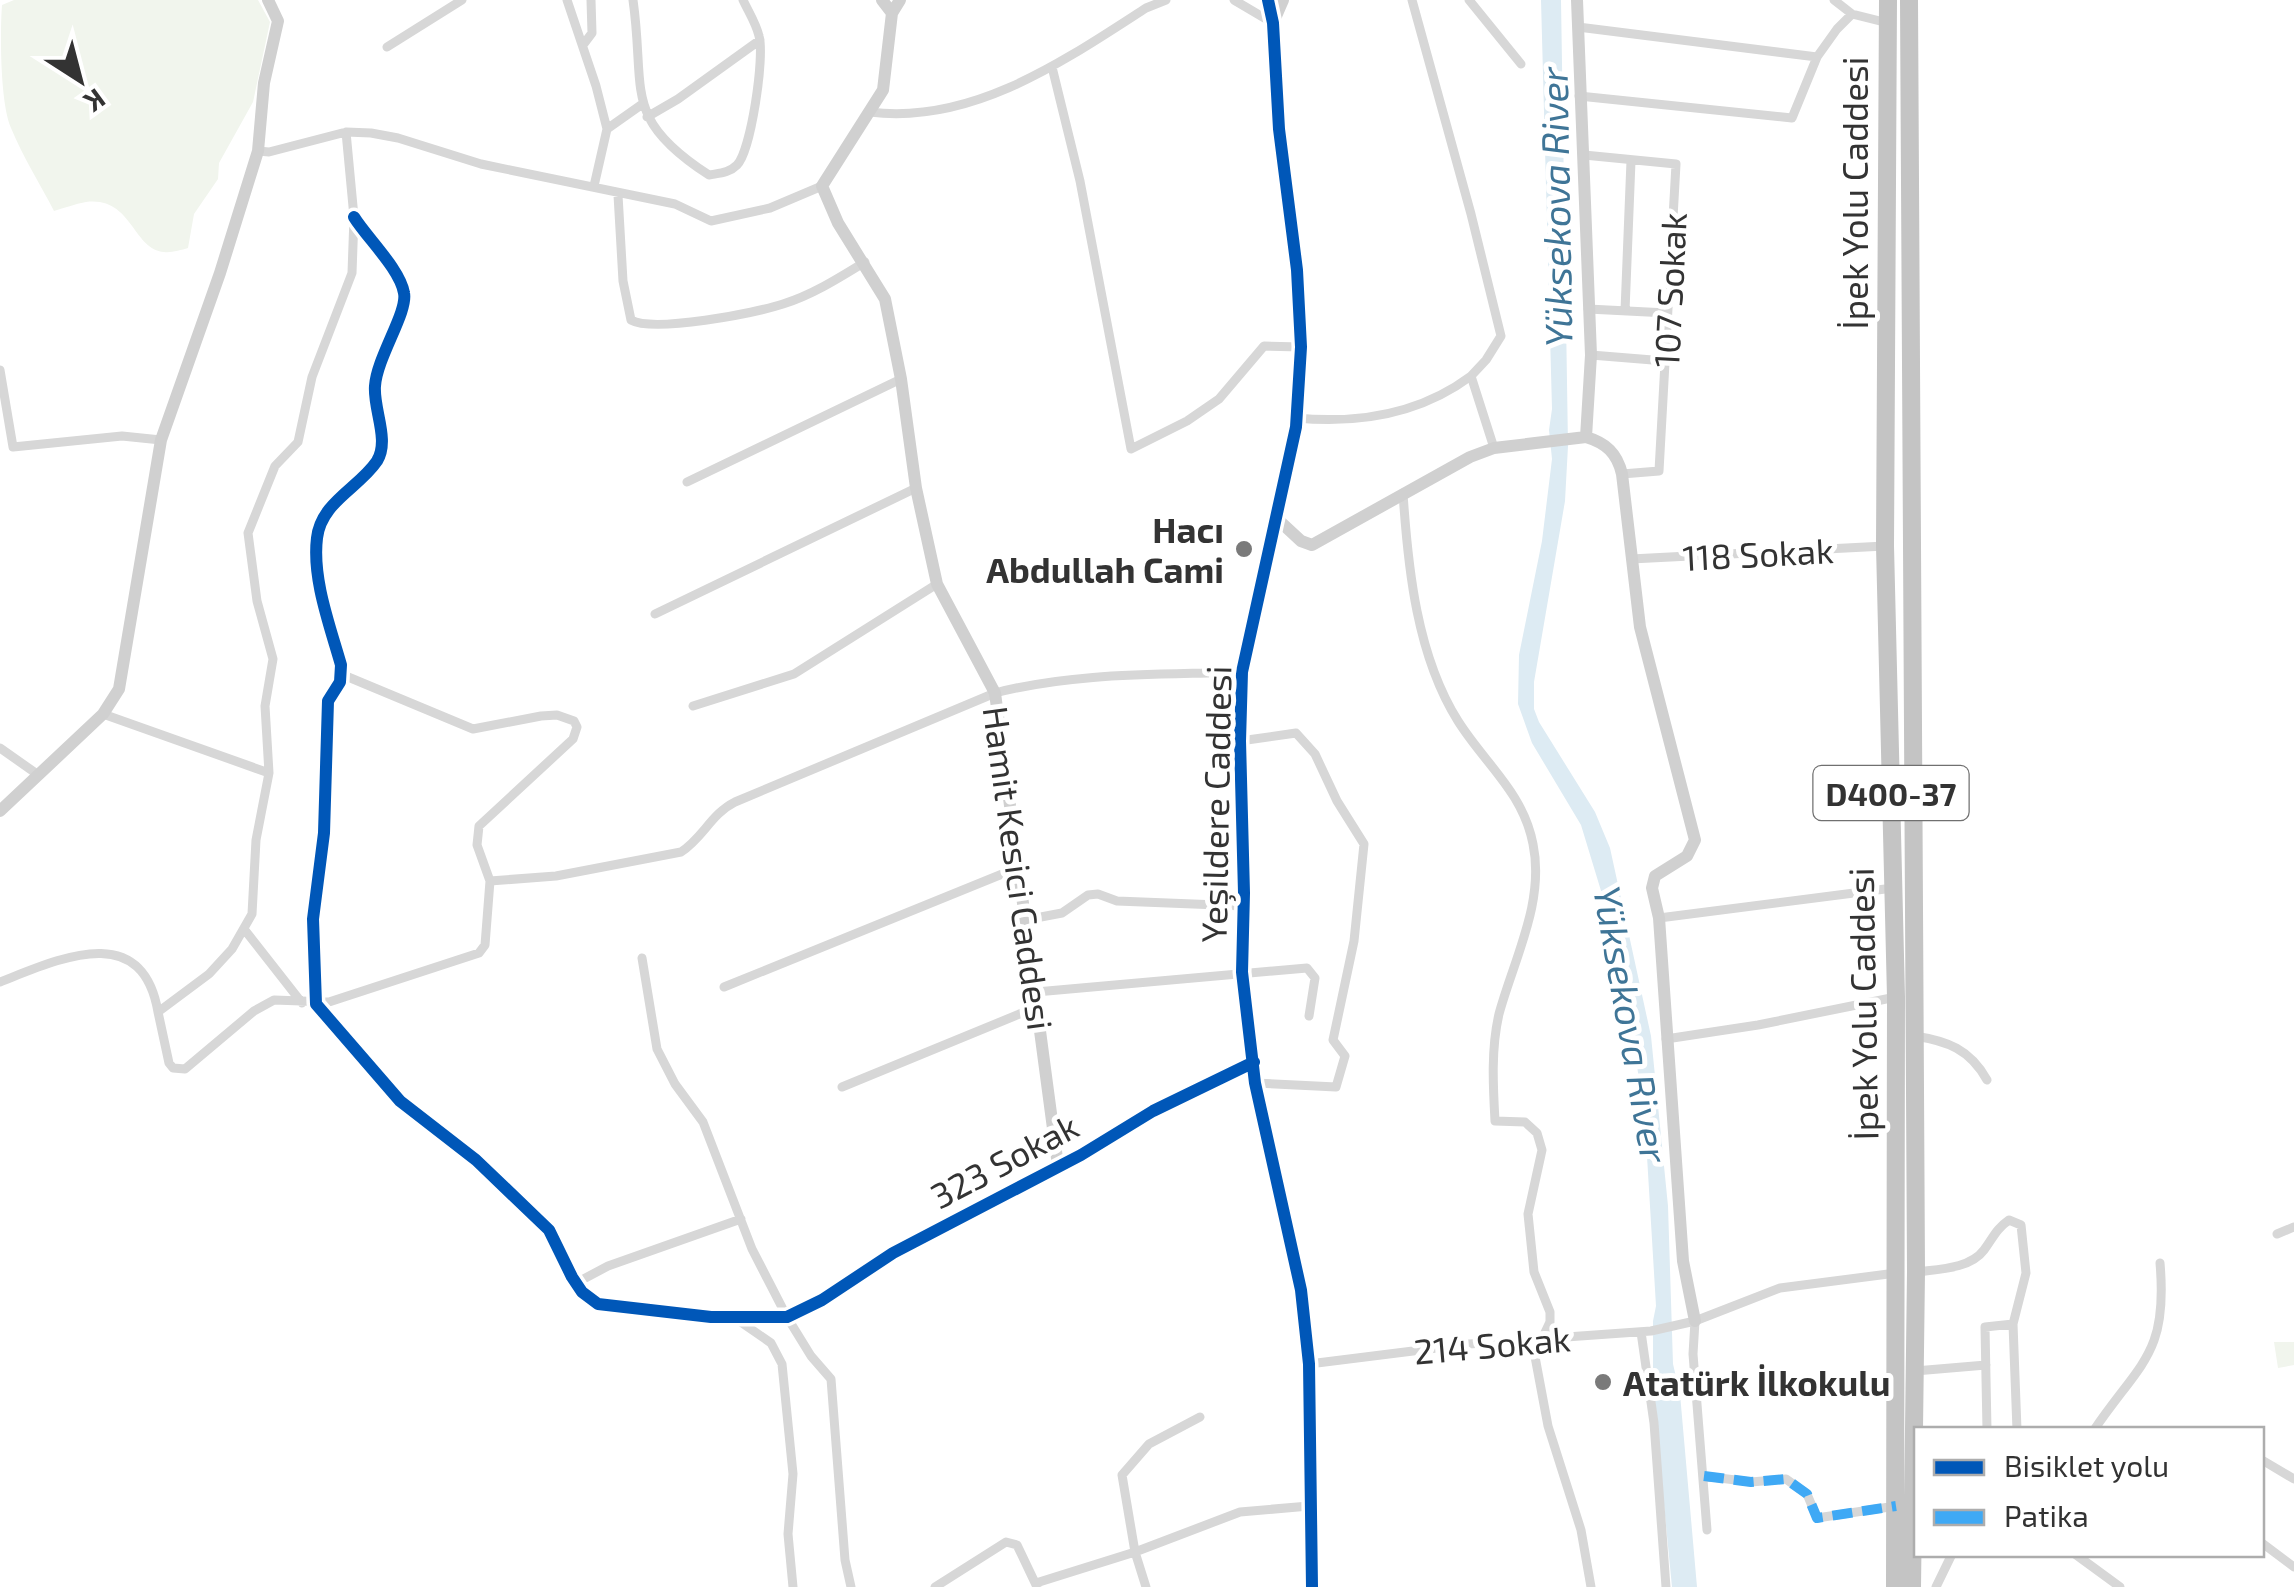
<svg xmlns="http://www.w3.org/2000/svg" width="2294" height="1587" viewBox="0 0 2294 1587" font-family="'Exo 2',sans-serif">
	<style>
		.green { fill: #f1f5ed }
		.water { fill: #ddebf3 }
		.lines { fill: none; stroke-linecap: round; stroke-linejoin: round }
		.street { stroke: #d7d7d7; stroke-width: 9 }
		.secondary { stroke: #d0d0d0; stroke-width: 12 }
		.highway { stroke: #c4c4c4; stroke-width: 18 }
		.quiet { stroke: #3fa9f5; stroke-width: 10; stroke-dasharray: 20 10; stroke-linecap: butt }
		.cycleway-casing { stroke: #fff; stroke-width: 19 }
		.cycleway { stroke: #0057b8; stroke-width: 12 }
		.poi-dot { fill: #7a7a7a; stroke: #fff; stroke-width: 4 }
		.labels { text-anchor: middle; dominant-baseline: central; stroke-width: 10; stroke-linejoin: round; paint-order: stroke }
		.shield { fill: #fff; stroke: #707070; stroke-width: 2.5 }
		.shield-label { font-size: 32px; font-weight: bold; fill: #333 }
		.street-label { font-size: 35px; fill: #333; stroke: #fff }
		.poi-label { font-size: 35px; font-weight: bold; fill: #333; stroke: #fff; text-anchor: end }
		.water-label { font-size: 38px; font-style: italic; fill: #3f7597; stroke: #fff }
	</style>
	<rect width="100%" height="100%" fill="#fff"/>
	<path class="green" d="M14,0H258L270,22L253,102L219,163L218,179L194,214L188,248C181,250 171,253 164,252C133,250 132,196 86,202C75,204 64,208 54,211C40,184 23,157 11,128C0,103 0,32 2,5Z
		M2274,1342H2294V1365L2278,1368Z"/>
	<path class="water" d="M1541,0H1561L1568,446L1565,501L1534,682V709L1539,722L1595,812L1610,848L1651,1036L1668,1206L1673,1364L1680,1394L1697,1587H1672L1653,1392V1321L1656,1306L1645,1123L1633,1037L1612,927L1581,825L1532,743L1518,704L1519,655L1542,541L1552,459L1549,430L1552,409Z"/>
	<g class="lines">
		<path class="street" d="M567,0L596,86L607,129
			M633,0C646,91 621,118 709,175C720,173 729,173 737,165C751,151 765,56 759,36C756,23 748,11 743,0
			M1234,0L1273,23
			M1412,0L1471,214L1501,336L1486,360L1471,376L1494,448
			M1469,0L1521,64
			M1834,0L1852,14
			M1578,27L1817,57L1837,29L1852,14L1888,23
			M583,45L592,33L591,0
			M387,47L462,0
			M1052,67L1080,181L1131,449L1187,421L1219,399L1264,346L1301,347
			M1579,96L1792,118L1817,57
			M870,112C972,125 1064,61 1146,8L1166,0
			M647,117L678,99L760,40
			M258,151L269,152L346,132L371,133L398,138L481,164L675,204L711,221L770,208L822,186
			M1584,155L1676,164L1659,471L1622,474
			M594,186L607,129L641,105
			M618,195L623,281L631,320C654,333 755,313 783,304C812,295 839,278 865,262
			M354,217C367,238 400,269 404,293C408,312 377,357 375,386C373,409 390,440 377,461C359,488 321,502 317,538C312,579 330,626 341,665L340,682L328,701L324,833L313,919L316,1004L400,1101L476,1160L549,1230L572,1277L582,1292L598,1304L711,1317H787L822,1300L893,1253L1081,1155L1153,1111L1254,1062
			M1588,309L1667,313
			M1625,311L1631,161
			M1591,355L1665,361
			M0,370L13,447L122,436L161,440
			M1296,418C1359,424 1420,414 1471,376
			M687,482L901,379
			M1403,493C1408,569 1417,656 1458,721C1485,764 1523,792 1533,844C1545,902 1514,959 1499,1014C1491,1048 1493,1086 1495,1121L1525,1122L1537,1133L1542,1150L1528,1214L1534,1272L1550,1312V1322L1542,1339L1533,1346L1548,1426L1581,1530L1591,1587
			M1631,559L1885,546
			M655,614L916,488
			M341,674L473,729L541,716L557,715L574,721L577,727L573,739L479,826L477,845L490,881
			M693,706L794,674L937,584
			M103,714L269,773
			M1240,741L1296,733L1315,754L1337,801L1364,844L1354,941L1333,1040L1345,1056L1336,1087L1255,1083
			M0,748L37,774
			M1659,918L1893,888
			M1025,920L1062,913L1088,895L1098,894L1117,901L1244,906
			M244,929L302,1003
			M642,958L657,1049L675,1084L703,1122L752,1249L787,1317L811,1356L831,1379L845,1560L851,1587
			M0,982C59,959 142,919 158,1012L209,974L232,949L252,914L256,840L269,773L265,706L273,659L257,601L248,533L275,466L298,442L312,377L352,273L354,217L346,132
			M724,987L1017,868
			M1036,992L1307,968L1315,978L1309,1016
			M158,1012L169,1063L173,1068L185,1069L254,1011L274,1000L329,1002L479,953L485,945L490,881L556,876L681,852C703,838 711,814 735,802L995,693C1076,672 1159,675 1242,672
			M1915,1036C1947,1041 1970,1049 1987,1080
			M1666,1039L1758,1025L1896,997
			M842,1087L1039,1006
			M2277,1234L2294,1227
			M1916,1272C1938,1269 1970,1269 1984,1250C1993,1238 1996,1229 2009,1220L2021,1225L2026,1273L2013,1324L2017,1430
			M576,1283L608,1266L741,1219
			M735,1318L771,1343L782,1364L793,1474L788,1534L793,1587
			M1695,1321L1693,1354L1707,1530
			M1641,1332L1654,1423L1666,1587
			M1309,1364L1469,1344L1651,1331L1695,1321L1780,1288L1896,1273
			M1915,1371L1986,1365
			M1987,1430L1985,1327L2013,1324
			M2094,1430C2140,1362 2168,1355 2160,1263
			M2262,1460L2294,1479
			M1704,1476L1751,1482L1786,1479L1807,1494L1817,1518L1896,1506
			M2262,1543L2294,1567
			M2075,1554L2120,1587
			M1036,1583L1135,1552L1240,1512L1309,1506
			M935,1587L1006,1542L1017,1545L1037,1587
			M1146,1587L1135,1552L1122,1475L1149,1444L1200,1417
			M1936,1587L1952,1554"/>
		<path class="secondary" d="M882,0L892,13
			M900,0L892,13L883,90L822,186L838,223L885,299L901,379L916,488L937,584L995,693L1058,1166
			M1268,0L1273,23L1279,129L1297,270L1301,347L1296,427L1242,672L1240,741L1244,893L1242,972L1255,1083L1301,1290L1309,1364L1312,1587
			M1577,0L1591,355L1586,437
			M1273,23L1283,0
			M1274,516L1301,541L1312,545L1470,457L1494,448L1586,437C1606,443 1617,453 1622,474L1640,627L1695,840L1687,856L1655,876L1652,888L1659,918L1683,1261L1695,1321
			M0,811L103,714L119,689L161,440L220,273L258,151L264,83L278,21L268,0"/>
		<path class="highway" d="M1888,0L1885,546L1896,997L1895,1587
			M1909,0L1916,1272L1912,1587"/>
		<path class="quiet" d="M1704,1476L1751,1482L1786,1479L1807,1494L1817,1518L1896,1506"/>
		<defs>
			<path id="cycleway" d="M1268,0L1273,23L1279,129L1297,270L1301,347L1296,427L1242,672L1240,741L1244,893L1242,972L1255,1083L1301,1290L1309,1364L1312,1587
				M354,217C367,238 400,269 404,293C408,312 377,357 375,386C373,409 390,440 377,461C359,488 321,502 317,538C312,579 330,626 341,665L340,682L328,701L324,833L313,919L316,1004L400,1101L476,1160L549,1230L572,1277L582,1292L598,1304L711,1317H787L822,1300L893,1253L1081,1155L1153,1111L1254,1062"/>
		</defs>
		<use href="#cycleway" class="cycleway-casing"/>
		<use href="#cycleway" class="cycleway"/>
	</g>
	<g class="poi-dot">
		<circle cx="1244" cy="549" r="10"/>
		<circle cx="1603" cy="1382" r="10"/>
	</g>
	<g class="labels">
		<rect class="shield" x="1813.5" y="766" width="155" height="54" rx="8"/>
		<g class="shield-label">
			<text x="1891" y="793">D400-37</text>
		</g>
		<g class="street-label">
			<text transform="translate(1854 193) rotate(-90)">İpek Yolu Caddesi</text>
			<text transform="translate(1669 290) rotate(-87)">107 Sokak</text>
			<text transform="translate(1758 553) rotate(-3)">118 Sokak</text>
			<text transform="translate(1215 804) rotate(-89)">Yeşildere Caddesi</text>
			<text transform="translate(1019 868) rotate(82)">Hamit Kesici Caddesi</text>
			<text transform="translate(1862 1004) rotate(-91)">İpek Yolu Caddesi</text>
			<text transform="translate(1004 1160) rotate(-28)">323 Sokak</text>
			<text transform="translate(1492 1344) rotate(-5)">214 Sokak</text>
		</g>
		<g class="poi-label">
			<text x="1224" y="529">Hacı<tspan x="1224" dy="40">Abdullah Cami</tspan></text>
			<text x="1623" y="1382" text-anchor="start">Atatürk İlkokulu</text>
		</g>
		<g class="water-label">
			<text transform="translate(1555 207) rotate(-91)">Yüksekova River</text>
			<text transform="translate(1632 1024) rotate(80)">Yüksekova River</text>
		</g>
	</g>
	<rect x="1914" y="1427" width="350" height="130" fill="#ffffff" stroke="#adadad" stroke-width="2.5"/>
	<rect x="1934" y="1460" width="50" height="15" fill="#0057b8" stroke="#adadad" stroke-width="2.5"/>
	<text x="2004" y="1477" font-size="30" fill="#333333">Bisiklet yolu</text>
	<rect x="1934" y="1510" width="50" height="15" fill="#3fa9f5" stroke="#adadad" stroke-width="2.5"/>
	<text x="2004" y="1527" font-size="30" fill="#333333">Patika</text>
	<g transform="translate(80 80) rotate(144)" stroke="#ffffff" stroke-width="8" paint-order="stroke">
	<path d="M0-8L18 38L0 25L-18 38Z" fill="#333333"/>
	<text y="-15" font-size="28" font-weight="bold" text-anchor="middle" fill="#333333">K</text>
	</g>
</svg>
